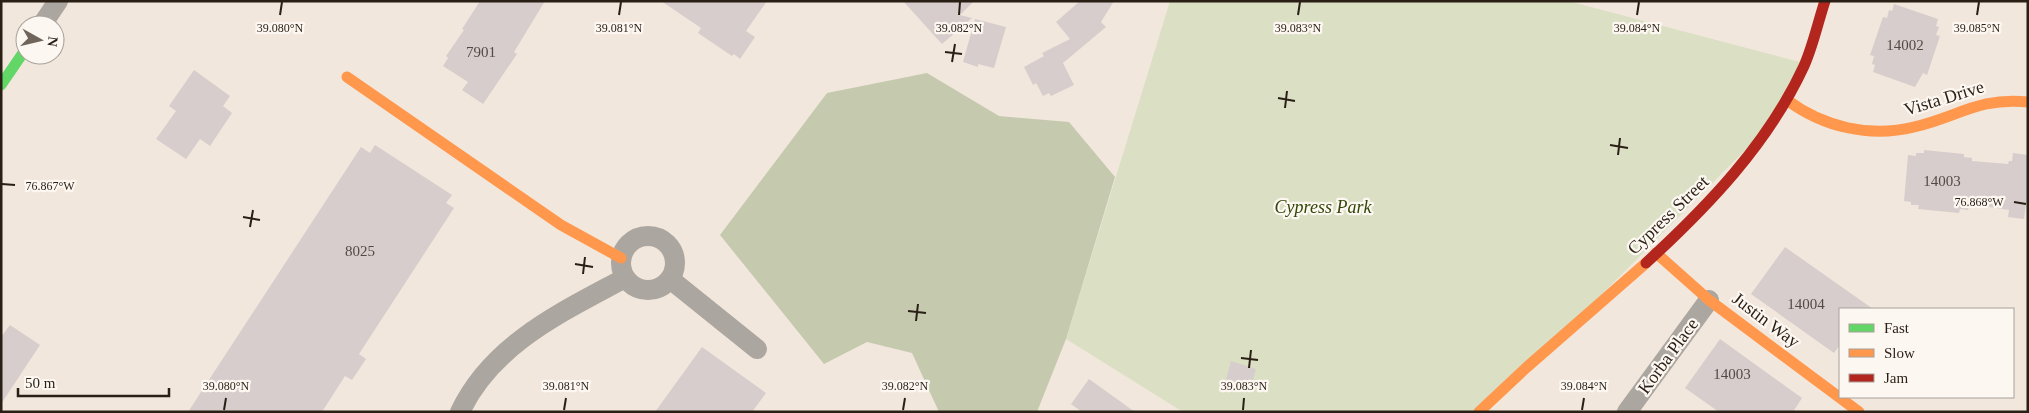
<svg xmlns="http://www.w3.org/2000/svg" width="2029" height="413" viewBox="0 0 2029 413" font-family="Georgia,serif">
	<style>
		.green { fill: #dbe0c5 }
		.forest { fill: #c5caaf }
		.building { fill: #d7cdcc }
		.lines { fill: none; stroke-linecap: round; stroke-linejoin: round }
		.street { stroke: #aba6a0; stroke-width: 20 }
		.fast { stroke: #63d668; stroke-width: 11 }
		.slow { stroke: #ff974d; stroke-width: 11 }
		.jam { stroke: #b3261e; stroke-width: 11 }
		.ticks { fill: none; stroke: #291f15; stroke-width: 2 }
		.labels { text-anchor: middle; dominant-baseline: central; stroke-width: 4.5; stroke-linejoin: round; paint-order: stroke }
		.number-label { font-size: 15px; fill: #544a43 }
		.street-label { font-size: 18px; fill: #291f15; stroke: #fdf7f2 }
		.park-label { font-size: 18px; font-style: italic; fill: #324605; stroke: #fdf7f2 }
		.ticks-label { font-size: 12px; text-anchor: middle; fill: #291f15; stroke: #fdf7f2; stroke-width: 4.5; stroke-linejoin: round; paint-order: stroke }
	</style>
	<rect width="100%" height="100%" fill="#f2e7dc"/>
	<path class="green" d="M1170,1H1568L1804,63L1772,123L1485,412H1183L1066,339Z"/>
	<path class="forest" d="M927,73L999,116L1069,122L1115,177L1066,339L1037,412H939L912,353L867,342L824,364L720,235L827,93Z"/>
	<path class="building" d="M480,1H545L514,52L517,54L483,104L462,90L468,82L443,66L448,58L446,56L464,30L462,29Z
		M661,1H767L746,31L755,37L740,59L734,54L732,56L698,33L701,28Z
		M903,1H974L960,15L972,18L942,44Z
		M1080,1H1114L1101,22L1106,27L1063,63L1074,85L1051,96L1049,93L1043,96L1036,83L1033,85L1024,67L1044,56L1042,53L1070,39L1056,22Z
		M1894,4L1938,19L1936,26L1939,27L1936,35L1940,36L1927,75L1923,73L1915,87L1873,72L1875,65L1872,64L1874,56L1870,55L1883,17L1887,18L1889,10L1892,11Z
		M975,19L1006,27L994,68L978,64V67L963,62Z
		M194,70L230,96L223,106L232,113L210,146L200,139L186,159L156,139L176,111L169,106Z
		M375,145L452,195L446,203L454,208L359,354L366,359L352,380L345,376L322,412H188L361,147L370,153Z
		M1924,150L1964,154V157L1972,158V161L2008,164L2009,161H2012L2013,153L2028,155V205L2026,204L2024,219L2008,217L2009,210L1976,205V207H1969L1968,210L1960,209L1959,213L1918,209L1919,205H1911V202L1904,201L1908,155L1916,156V153H1924Z
		M1785,247L1873,309H1840V345L1834,353L1751,294Z
		M10,325L40,345L1,404V337Z
		M1720,339L1802,398L1793,412H1719L1685,388Z
		M702,347L766,393L752,412H655Z
		M1231,361L1256,369L1251,387L1226,379Z
		M1089,379L1135,412H1082L1071,404Z"/>
	<g class="lines">
		<path class="street" d="M42,25L58,1
			M621 263a27 27 0 1 1 54 0a27 27 0 1 1-54 0Z
			M670,279L757,349
			M460,412C492,344 562,312 625,278
			M1627,412L1709,300"/>
		<path class="fast" d="M1,85L25,50"/>
		<path class="slow" d="M347,77L561,225L621,258
			M1787,100C1823,127 1870,138 1914,127C1958,117 1978,97 2028,102
			M1656,253L1709,300L1859,412
			M1479,412L1527,367L1646,263"/>
		<path class="jam" d="M1646,263C1708,206 1768,144 1804,66C1813,46 1818,22 1825,1"/>
	</g>
	<path class="ticks" d="M280,15L282,2M619,15L621,2M959,15L960,2M1298,15L1300,2M1637,15L1639,2M1977,15L1979,2M945,52L962,54M952,62L955,44M1278,98L1295,101M1285,108L1287,91M1610,145L1628,148M1618,155L1620,138M2,184L15,185M2014,202L2026,204M243,217L260,220M250,227L253,210M575,264L593,267M583,274L585,257M908,311L926,313M916,321L918,304M1241,358L1258,360M1249,368L1251,350M224,410L226,398M564,410L566,398M903,410L905,398M1243,410L1244,398M1582,410L1584,398"/>
	<g class="labels">
		<g class="number-label">
			<text x="1905" y="45">14002</text>
			<text x="481" y="52">7901</text>
			<text x="1942" y="181">14003</text>
			<text x="360" y="251">8025</text>
			<text x="1806" y="304">14004</text>
			<text x="1732" y="374">14003</text>
		</g>
		<g class="street-label">
			<text transform="translate(1944 98) rotate(-17)">Vista Drive</text>
			<text transform="translate(1668 215) rotate(-44)">Cypress Street</text>
			<text transform="translate(1766 320) rotate(37)">Justin Way</text>
			<text transform="translate(1668 356) rotate(-54)">Korba Place</text>
		</g>
		<g class="park-label">
			<text x="1323" y="207">Cypress Park</text>
		</g>
	</g>
	<g class="ticks-label">
		<text x="280" y="32">39.080°N</text>
		<text x="619" y="32">39.081°N</text>
		<text x="959" y="32">39.082°N</text>
		<text x="1298" y="32">39.083°N</text>
		<text x="1637" y="32">39.084°N</text>
		<text x="1977" y="32">39.085°N</text>
		<text x="50" y="190">76.867°W</text>
		<text x="1979" y="206">76.868°W</text>
		<text x="226" y="390">39.080°N</text>
		<text x="566" y="390">39.081°N</text>
		<text x="905" y="390">39.082°N</text>
		<text x="1244" y="390">39.083°N</text>
		<text x="1584" y="390">39.084°N</text>
	</g>
	<rect width="2029" height="413" fill="none" stroke="#291f15" stroke-width="5"/>
	<rect x="1839" y="308" width="175" height="90" fill="#fdf7f2" stroke="#a8a19a"/>
	<rect x="1849" y="324" width="25" height="8" fill="#63d668" stroke="#a8a19a"/>
	<text x="1884" y="333" font-size="15" fill="#291f15">Fast</text>
	<rect x="1849" y="349" width="25" height="8" fill="#ff974d" stroke="#a8a19a"/>
	<text x="1884" y="358" font-size="15" fill="#291f15">Slow</text>
	<rect x="1849" y="374" width="25" height="8" fill="#b3261e" stroke="#a8a19a"/>
	<text x="1884" y="383" font-size="15" fill="#291f15">Jam</text>
	<g transform="translate(40 40) rotate(98)"><circle r="24" fill="#fdf7f2" stroke="#a8a19a"/>
	<path d="M0-4L9 19L0 12L-9 19Z" fill="#6f655b"/>
	<text y="-8" font-size="14" font-weight="bold" text-anchor="middle" fill="#291f15">N</text>
	</g>
	<path d="M18 388v8h151v-8" fill="none" stroke="#291f15" stroke-width="2.5"/>
	<text x="25" y="388" font-size="15" fill="#291f15" stroke="#fdf7f2" stroke-width="4" paint-order="stroke">50 m</text>
</svg>
